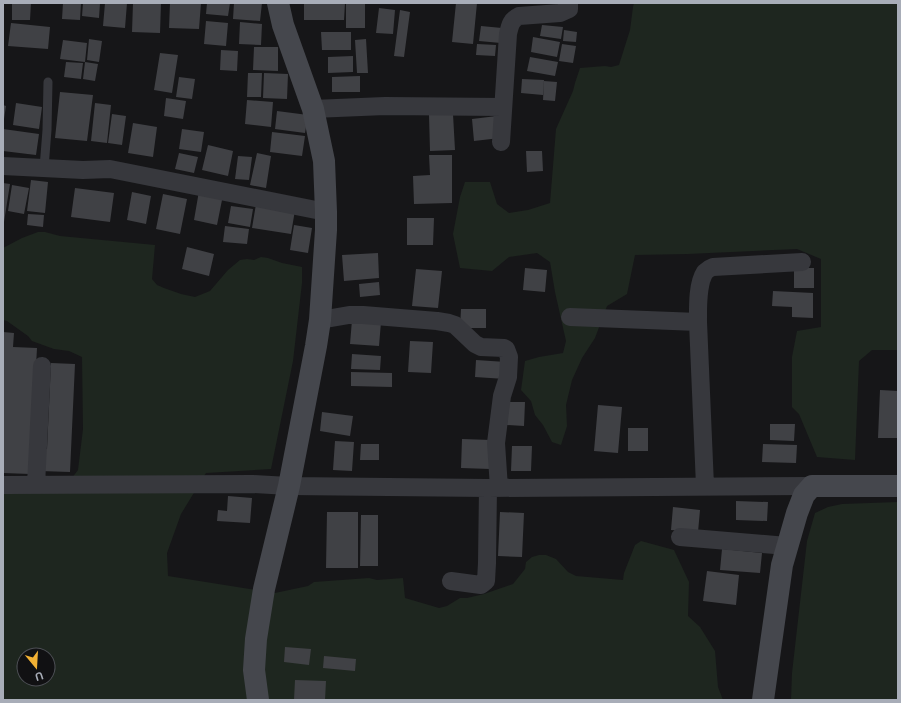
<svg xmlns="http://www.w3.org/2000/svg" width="901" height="703" viewBox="0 0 901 703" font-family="Helvetica,sans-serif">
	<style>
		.green { fill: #1e261f; fill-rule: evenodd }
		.building { fill: #404145 }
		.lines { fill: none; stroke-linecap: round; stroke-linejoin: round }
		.service { stroke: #37383d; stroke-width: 9 }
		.minor { stroke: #37383d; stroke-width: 18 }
		.secondary { stroke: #45474d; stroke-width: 22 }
	</style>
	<rect width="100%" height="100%" fill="#161618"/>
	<path class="green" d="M634,3H898V350H872L859,361L855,460L817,457L799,414L792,407V357L797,331L821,327V259L797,249L688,254L635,255L627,294L607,306L595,338L582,358L572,380L566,405L567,426L561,445L552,442L543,425L535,415L531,401L521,390L525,361L539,357L563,353L566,341L555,292L550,262L537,253L509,257L492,271L460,268L453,234L460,197L465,182H490L497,204L509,213L528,210L550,203L556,129L573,91L575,83L580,68L605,66L611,67L619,65L630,30L633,7Z
		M38,232H45L60,236L155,245L152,279L157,285L164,288L181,294L195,297L210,291L228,270L240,260L247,259L254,260L261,257L268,258L282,263L302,267V283L293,361L271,469L206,473L181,514L167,553L168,576L275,593L308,586L314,582L369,578L377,580L403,578L405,598L439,608L447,606L460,598H467L484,594L513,584L525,569L526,562L532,557L539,555H546L556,559L568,572L576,576L623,580L624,573L635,545L641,541L674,550L689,582L688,616L700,627L715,651L718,687L723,700H3V487H65L78,470L83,429L82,357L69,351L54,349L32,341L28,336L7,321L3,320V248L22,238ZM24,655H48V679H24Z
		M898,502V700H791L792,673L807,541L815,513L828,507L842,504Z"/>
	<path class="building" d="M12,3H31L30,20H12Z
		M63,3H81L80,20L62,19Z
		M83,3H100L99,18L82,16Z
		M105,3H127L125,28L103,26Z
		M133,3H161L160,33L132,32Z
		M170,3H201L199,29L169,28Z
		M207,3H230L228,16L206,14Z
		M234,3H262L260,21L233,19Z
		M304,3H345L344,20H304Z
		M346,3H365V28H346Z
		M456,3H477L473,44L452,42Z
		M379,8L395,10L393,34L376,33Z
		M400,10L410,12L404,57L394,56Z
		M206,21L228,23L226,46L204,44Z
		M240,22L262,24L261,45L239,44Z
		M11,23L50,27L48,49L8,46Z
		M542,25L563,27L561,39L540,36Z
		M481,26L502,28L501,43L479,41Z
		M564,30L577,32L576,42L563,41Z
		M321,32H351V50H322Z
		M533,37L560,42L557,57L531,52Z
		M89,39L102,41L99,62L87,60Z
		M366,39L368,73H357L355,40Z
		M63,40L87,43L85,62L60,59Z
		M477,44L496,45L495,56L476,55Z
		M562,44L576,46L573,63L559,61Z
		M254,47H278V71L253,70Z
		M221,50L238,51L237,71L220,70Z
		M160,53L178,55L172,93L154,90Z
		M353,56V72L328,73V57Z
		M530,57L558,62L555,76L527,71Z
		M66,62L83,63L81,79L64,77Z
		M85,62L98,64L95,81L83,79Z
		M248,73H262L261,97H247Z
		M264,73L288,74L287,99L263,98Z
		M360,76V92H332V77Z
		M179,77L195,79L192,99L176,97Z
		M522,79L544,80L543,95L521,93Z
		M544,81L557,82L555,101L543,100Z
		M60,92L93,95L87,141L55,138Z
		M166,98L186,101L183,119L164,116Z
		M247,100L273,102L271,127L245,124Z
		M16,103L42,107L39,129L13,125Z
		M95,103L111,105L107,143L91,141Z
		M3,105L6,106L4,119H3Z
		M277,111L308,115L305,133L275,129Z
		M112,114L126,116L122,145L108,143Z
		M453,114L455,150L430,151L429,115Z
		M497,116L500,138L474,141L472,119Z
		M133,123L157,127L153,157L128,153Z
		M3,129L39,134L36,155L3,151Z
		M182,129L204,132L201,152L179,149Z
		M272,132L305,136L302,156L270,152Z
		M208,145L233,151L228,176L202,170Z
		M526,151H542L543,171L527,172Z
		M179,153L198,157L194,173L175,169Z
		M257,153L271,156L266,188L250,185Z
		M429,155H452V203L414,204L413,176L430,175Z
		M238,156L252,157L249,180L235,179Z
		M31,180L48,182L45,213L27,211Z
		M3,183L10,184L4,222H3Z
		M12,185L29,188L24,214L8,211Z
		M75,188L114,193L110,222L71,217Z
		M199,191L223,195L217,225L194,220Z
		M132,192L151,196L146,224L127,220Z
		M163,194L187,199L180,234L156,229Z
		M256,204L295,210L291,234L252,228Z
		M231,206L253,209L250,227L228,223Z
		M28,214L44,215L43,227L27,225Z
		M407,218H434L433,245H407Z
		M294,225L312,228L308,253L290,250Z
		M225,226L249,229L247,244L223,242Z
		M187,247L214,254L209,276L182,269Z
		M378,253L379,278L344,281L342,255Z
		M525,268L547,270L545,292L523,290Z
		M794,268H814V288H794Z
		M416,269L442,271L438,308L412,306Z
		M379,282L380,295L360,297L359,284Z
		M773,291L813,293V318L792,317V307L772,306Z
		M461,309H486V328H460Z
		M352,320L381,322L379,346L350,344Z
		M3,332L14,333L13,347L37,348L30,474L3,473Z
		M410,341L433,342L431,373L408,372Z
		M352,354L381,356L380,370L351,369Z
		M476,360L506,362L505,379L475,377Z
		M51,363L75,364L70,472L40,471L41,449H47Z
		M351,372L392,373V387L351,386Z
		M880,390L898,391V438H878Z
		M508,402H525L524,426L507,425Z
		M598,405L622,407L618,453L594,451Z
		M322,412L353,416L350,436L320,431Z
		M770,424H795L794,441L770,440Z
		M628,428H648V451H628Z
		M462,439L491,440L490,469L461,468Z
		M335,441L354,442L352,471L333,470Z
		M361,444H379V460H360Z
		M763,444L797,445L796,463L762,462Z
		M512,446H532L531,471H511Z
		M228,496L252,498L250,523L217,521L218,510L227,511Z
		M736,501L768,502L767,521L736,520Z
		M673,507L700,510L698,532L671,530Z
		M327,512H358V568H326Z
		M500,512L524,513L522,557L498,556Z
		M361,515H378V566H360Z
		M722,549L762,553L760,573L720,570Z
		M707,571L739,575L736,605L703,601Z
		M285,647L311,649L309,665L284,662Z
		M324,656L356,659L355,671L323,668Z
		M295,680L326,681L325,700H294Z"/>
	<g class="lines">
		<path class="service" d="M44,168L47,130L48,82"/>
		<path class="minor" d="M313,109L385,106L503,107
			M501,142L508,34C510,25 511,20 519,16L560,13L569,9V3
			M3,166L83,170L110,169L326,212
			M570,317L698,322
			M320,320L349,315H363L437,321L449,323L455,325L475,344L481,347L504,348L506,349L509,357L508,377L502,396L496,443L499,488
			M3,485L253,484L289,486L488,488L812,486
			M36,485L42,366
			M705,486L698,322C698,308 697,284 705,272C707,270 710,268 713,267L802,262
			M680,537L787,546
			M451,581L481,585L486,581L487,563L488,488"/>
		<path class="secondary" d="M258,700L254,670L256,639L264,589L289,486L316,346L320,320L326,230V212L324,161L313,109L283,25L278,3
			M763,700L782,565L797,513L804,495L812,486H898"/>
	</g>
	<rect width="901" height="703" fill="none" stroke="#a8adb8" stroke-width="8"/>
	<g transform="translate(36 667) rotate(162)"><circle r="19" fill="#111113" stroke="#4d4f55"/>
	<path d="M0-3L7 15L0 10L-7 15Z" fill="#f2b134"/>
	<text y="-6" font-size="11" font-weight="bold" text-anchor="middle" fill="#a8adb8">U</text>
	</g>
</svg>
